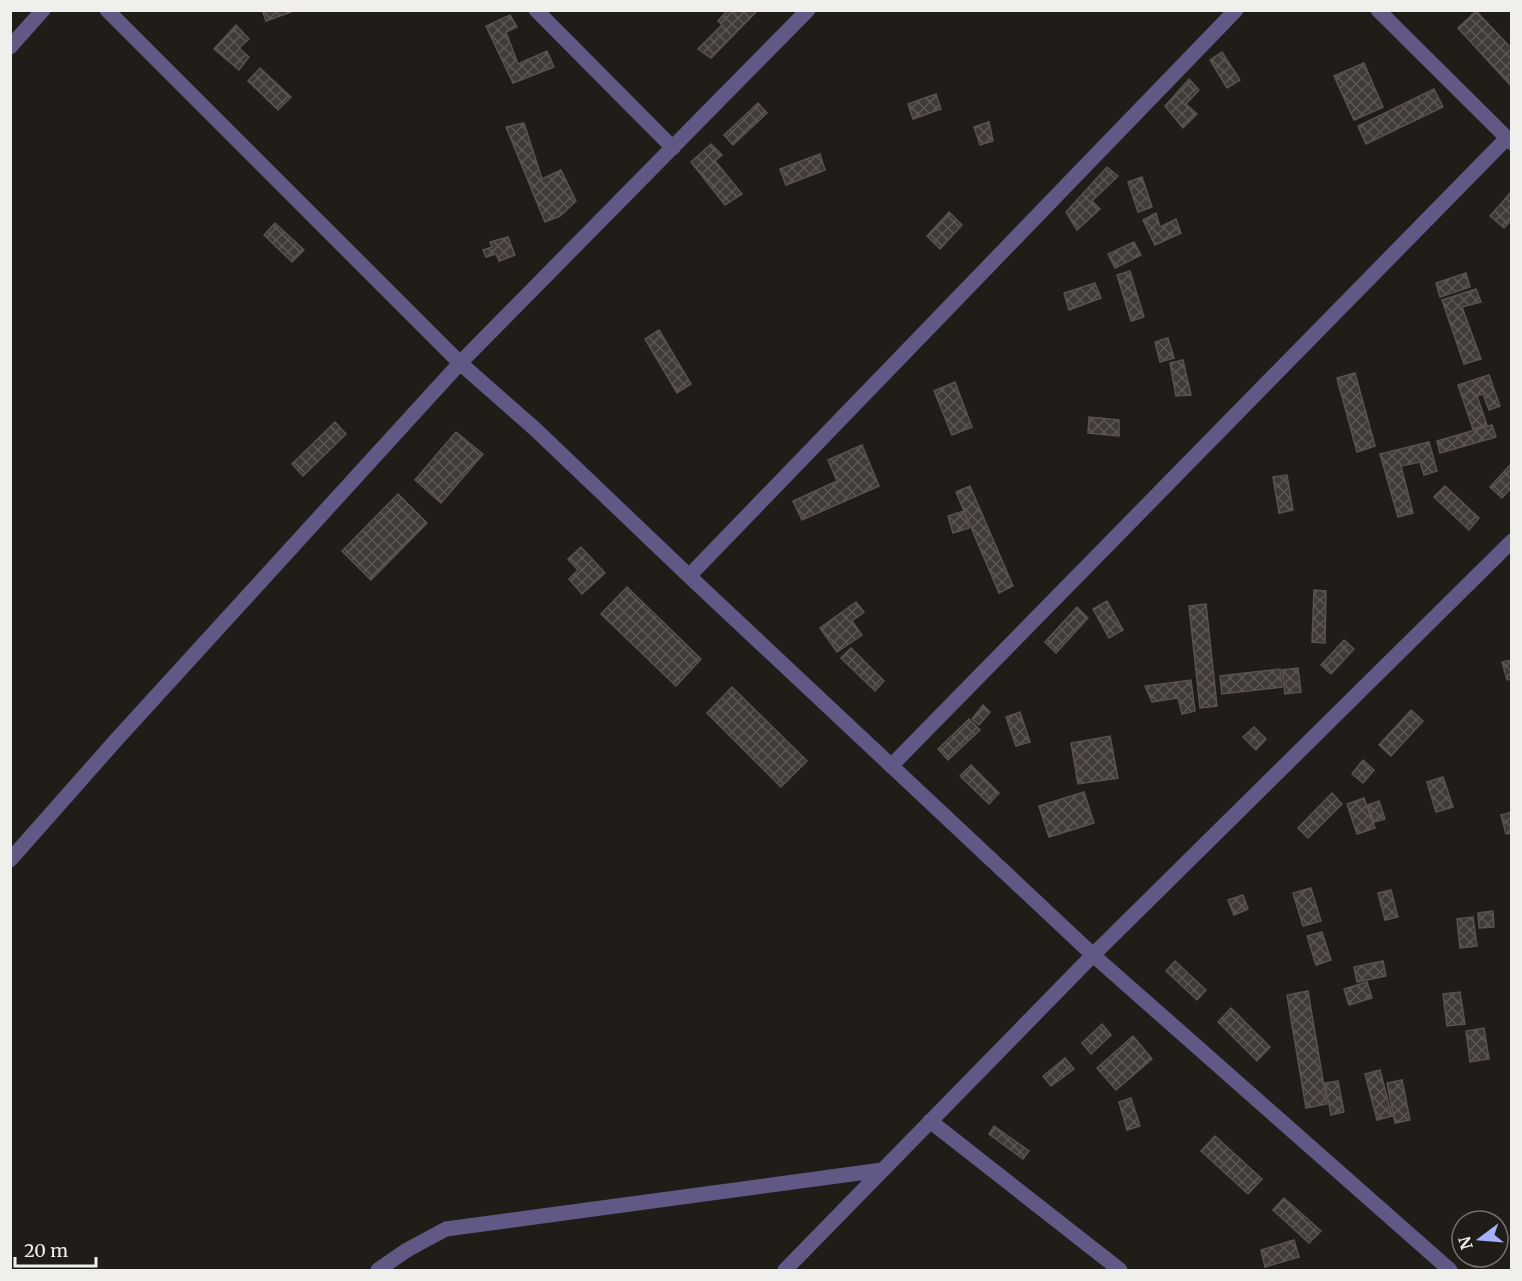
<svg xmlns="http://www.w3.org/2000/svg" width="1522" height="1281" viewBox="0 0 1522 1281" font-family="Merriweather,serif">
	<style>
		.building { fill: url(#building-cross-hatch); stroke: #59524f; stroke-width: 1.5 }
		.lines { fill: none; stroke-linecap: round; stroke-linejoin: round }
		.minor { stroke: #615886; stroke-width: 15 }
	</style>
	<defs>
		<pattern id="building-cross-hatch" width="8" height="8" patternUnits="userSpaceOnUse" patternTransform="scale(1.5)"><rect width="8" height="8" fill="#413b38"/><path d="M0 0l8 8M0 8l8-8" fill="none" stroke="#5d5855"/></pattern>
	</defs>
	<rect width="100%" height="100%" fill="#201c18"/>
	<path class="building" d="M262,10H291V12L266,21Z
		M728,10L735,13L737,10H758L711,58L698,49L722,25L718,21Z
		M1476,11L1512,49V87L1458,28Z
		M510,15L517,27L506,32L518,64L547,51L554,67L513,83L486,26Z
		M236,25L249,39L239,48L249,57L239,70L214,49Z
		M1222,52L1240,80L1227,88L1210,60Z
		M1364,63L1383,107L1354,120L1334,76Z
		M260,68L291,97L278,110L248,81Z
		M1189,79L1199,90L1186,104L1197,114L1183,128L1165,106Z
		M1434,89L1443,107L1366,144L1358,126Z
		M936,94L941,109L913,119L908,104Z
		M758,103L767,113L733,145L724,135Z
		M989,122L993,141L980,145L974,127Z
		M524,123L542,179L561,170L576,201L560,216L545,222L506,127Z
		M711,144L722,155L715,161L742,194L725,205L691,162Z
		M820,154L825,170L786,185L780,169Z
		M1107,167L1118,176L1092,201L1100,209L1077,230L1066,212Z
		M1142,177L1152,207L1138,212L1128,182Z
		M1512,191V219L1504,228L1490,216Z
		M949,212L962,225L940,249L927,236Z
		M1156,213L1160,227L1176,219L1181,233L1155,245L1143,220Z
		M275,223L304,250L292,262L264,235Z
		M508,237L515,255L499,261L496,254L486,257L483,250L492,247L490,242Z
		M1134,242L1141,255L1115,268L1108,254Z
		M1130,271L1144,317L1131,321L1117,275Z
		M1466,273L1470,287L1440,297L1436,283Z
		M1095,283L1101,298L1069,310L1064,293Z
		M1476,289L1481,302L1462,307L1481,359L1464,364L1442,300Z
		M659,330L691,384L677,393L645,339Z
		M1168,338L1174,358L1160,362L1155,342Z
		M1183,360L1191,395L1176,396L1170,363Z
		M1355,373L1375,446L1357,452L1337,378Z
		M1489,375L1500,406L1489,410L1483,394L1477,396L1487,425L1473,429L1458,385Z
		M955,382L972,427L952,435L934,391Z
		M1089,417L1119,420V436L1088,433Z
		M335,422L346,434L303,476L292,464Z
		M1492,425L1496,437L1440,453L1437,441Z
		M456,432L483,454L441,503L415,480Z
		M1429,442L1437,471L1424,475L1420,462L1401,466L1413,513L1398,517L1380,454Z
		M862,445L879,486L802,520L793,501L837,481L828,460Z
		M1511,464L1512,487L1502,498L1490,487Z
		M1287,475L1293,510L1279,513L1273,477Z
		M970,486L1013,586L999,593L956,492Z
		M1445,486L1479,518L1469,530L1434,497Z
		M398,494L427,523L371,580L342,551Z
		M964,511L969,528L953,533L948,516Z
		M581,547L605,573L582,594L569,579L578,570L568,559Z
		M627,587L701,659L676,686L601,614Z
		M1314,590L1326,591L1325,643L1312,642Z
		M1107,601L1123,630L1109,638L1093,609Z
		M856,602L864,612L852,621L862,635L837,652L820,628Z
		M1206,604L1217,706L1200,708L1189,606Z
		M1077,607L1088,618L1056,653L1045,642Z
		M1344,640L1354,649L1331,674L1321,665Z
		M851,648L884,681L875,691L841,658Z
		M1512,660V679L1507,680L1502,662Z
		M1298,668L1301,692L1285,694L1282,670Z
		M1280,669L1282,687L1222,694L1220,676Z
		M1191,680L1195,711L1182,714L1178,698L1152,702L1145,686Z
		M732,687L807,761L781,787L707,713Z
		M983,705L990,712L979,725L972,719Z
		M1411,710L1423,721L1391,756L1379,745Z
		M1020,712L1030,742L1016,746L1006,717Z
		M969,719L980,730L948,760L938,749Z
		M1254,727L1266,739L1256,750L1243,737Z
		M1110,736L1118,778L1078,784L1071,743Z
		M1363,760L1374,770L1363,783L1352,774Z
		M971,765L999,793L989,804L960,776Z
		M1443,777L1453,807L1436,812L1427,782Z
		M1084,792L1094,823L1049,837L1039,806Z
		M1332,793L1342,804L1308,838L1298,828Z
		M1364,798L1375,828L1357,834L1347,804Z
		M1379,801L1385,819L1374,822L1368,805Z
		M1512,812V833L1506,834L1501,815Z
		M1311,888L1321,921L1303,926L1293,893Z
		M1391,890L1398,917L1385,920L1378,893Z
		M1243,895L1248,909L1234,915L1228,900Z
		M1493,911L1494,927L1479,928L1478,913Z
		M1473,917L1477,946L1460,948L1457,919Z
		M1322,932L1331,960L1316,965L1307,936Z
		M1175,961L1206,990L1197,1000L1166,971Z
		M1383,961L1386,976L1357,982L1354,967Z
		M1367,982L1372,998L1349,1005L1344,989Z
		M1308,991L1327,1104L1306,1108L1287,995Z
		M1460,992L1465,1024L1447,1026L1443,994Z
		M1231,1008L1270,1047L1257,1061L1218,1022Z
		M1102,1024L1111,1035L1091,1054L1082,1043Z
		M1484,1028L1489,1059L1470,1062L1466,1031Z
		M1133,1036L1152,1059L1116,1090L1097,1068Z
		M1065,1058L1074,1069L1051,1086L1043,1076Z
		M1380,1070L1392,1116L1377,1120L1365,1074Z
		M1402,1080L1410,1120L1395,1123L1387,1083Z
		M1338,1081L1344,1112L1331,1115L1325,1083Z
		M1131,1098L1140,1126L1127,1130L1119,1102Z
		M994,1126L1029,1151L1023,1159L989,1134Z
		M1215,1136L1262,1179L1248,1194L1201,1151Z
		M1284,1198L1321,1231L1309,1243L1273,1210Z
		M1294,1240L1299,1257L1265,1267L1261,1250Z"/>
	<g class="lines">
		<path class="minor" d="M107,10L460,363L535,429L689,576L1093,955L1450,1270
			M536,10L673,148
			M1378,10L1512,143
			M10,47L43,10
			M689,576L1236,10
			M891,766L1507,138
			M10,860L117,739L460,363L808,10
			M930,1121L1120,1270
			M378,1270L407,1250L446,1229L882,1170
			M785,1270L1093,955L1512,541"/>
	</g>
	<rect width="1522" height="1281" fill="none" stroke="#f1efec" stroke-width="24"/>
	<g transform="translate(1480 1239) rotate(254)"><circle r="28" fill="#201c18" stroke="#74706d" stroke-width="1.5"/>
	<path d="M0-4.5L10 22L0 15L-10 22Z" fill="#a5b1fc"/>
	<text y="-9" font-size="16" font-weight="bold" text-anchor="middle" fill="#f1efec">N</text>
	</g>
	<path d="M15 1257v9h81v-9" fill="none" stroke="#f1efec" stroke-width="3"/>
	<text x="24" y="1257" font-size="18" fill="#f1efec" stroke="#201c18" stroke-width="4.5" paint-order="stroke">20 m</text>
</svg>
